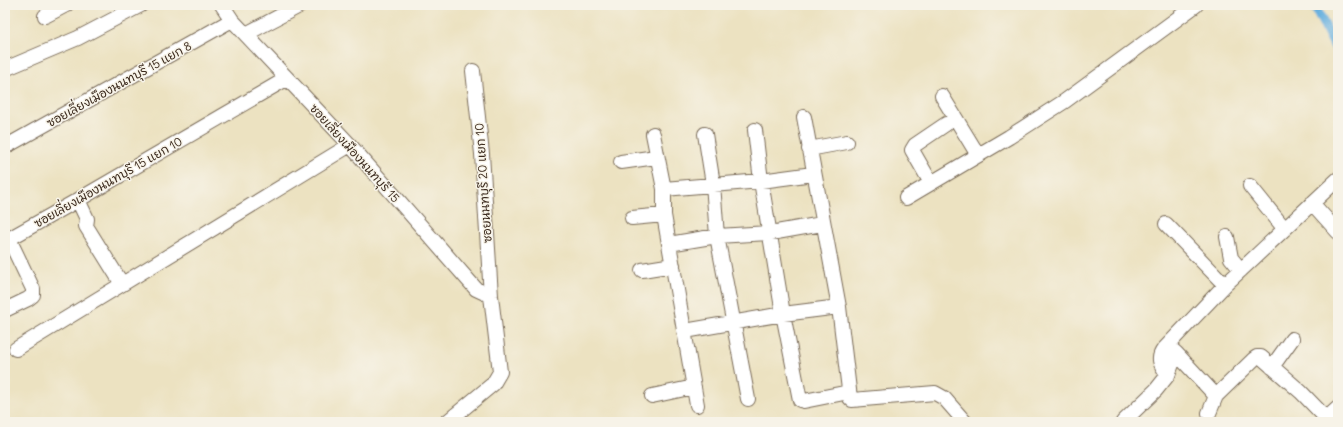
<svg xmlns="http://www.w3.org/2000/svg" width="1343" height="427" viewBox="0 0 1343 427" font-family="Delius,'Playpen Sans Thai',sans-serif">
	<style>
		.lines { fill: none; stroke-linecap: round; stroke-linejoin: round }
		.canal { stroke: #68b0df; stroke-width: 10 }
		.minor-casing { stroke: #796a57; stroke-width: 16 }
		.minor { stroke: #fff; stroke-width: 14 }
		.labels { text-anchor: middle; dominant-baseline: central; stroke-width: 3; stroke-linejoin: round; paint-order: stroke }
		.street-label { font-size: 12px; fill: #3b2a1e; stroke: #f7f3e8 }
	</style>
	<rect width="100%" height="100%" fill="#f7f3e8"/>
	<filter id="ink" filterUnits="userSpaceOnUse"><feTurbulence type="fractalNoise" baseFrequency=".025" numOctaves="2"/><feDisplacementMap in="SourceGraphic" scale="8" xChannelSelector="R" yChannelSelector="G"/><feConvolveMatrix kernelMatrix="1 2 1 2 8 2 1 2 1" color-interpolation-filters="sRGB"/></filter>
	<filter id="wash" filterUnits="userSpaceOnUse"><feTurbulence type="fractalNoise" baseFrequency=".012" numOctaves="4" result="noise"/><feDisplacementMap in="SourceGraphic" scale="16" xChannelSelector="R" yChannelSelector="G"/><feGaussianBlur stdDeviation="0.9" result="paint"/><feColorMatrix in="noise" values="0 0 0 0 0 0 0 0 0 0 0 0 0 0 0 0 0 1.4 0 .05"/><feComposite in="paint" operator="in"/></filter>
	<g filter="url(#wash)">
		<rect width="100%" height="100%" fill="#ece2c1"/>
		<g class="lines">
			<path class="canal" d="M1314,5L1338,52"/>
		</g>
	</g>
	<g filter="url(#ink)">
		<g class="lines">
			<defs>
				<path id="minor" d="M222,5L232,20L350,145L476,289L491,296
					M45,16L66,5
					M246,34L301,5
					M5,69L78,38L141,5
					M942,96L978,155
					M804,117L839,307L850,398L852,400L935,393L944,398L965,422
					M755,130L761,181L783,314L800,400L804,401L849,392
					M653,134L664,189V215L669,244L697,405
					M705,134L713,184L717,236L748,399
					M5,147L232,20
					M809,149L847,142
					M621,162L656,157
					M931,183L912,150L915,145L946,124
					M1250,186L1284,228
					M664,189L761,181L813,174
					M906,198L1009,137L1065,101L1196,5
					M78,200L87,219L86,226L122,284
					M1312,203L1338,232
					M632,218L664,215
					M1166,224L1225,285
					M1227,237L1231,258L1241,270
					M669,244L717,236L771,233L822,224
					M642,270L673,265
					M5,310L28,299L33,295V289L11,243L10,239L14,236L78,200L286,79
					M685,331L783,314L839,307
					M1168,346L1176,353L1168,375C1161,365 1156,359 1164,349L1225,285L1338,179
					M16,349L350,145
					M1176,353L1216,396L1254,359L1257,357H1261L1301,392L1330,422
					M1272,367L1292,339
					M652,396L694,387
					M1209,413L1216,396
					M1327,418L1338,408
					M447,422L493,384L500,372L491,296L482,154L473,71
					M1123,422L1156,390L1168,375"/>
			</defs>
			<use href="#minor" class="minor-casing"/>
			<use href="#minor" class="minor"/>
		</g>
	</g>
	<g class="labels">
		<g class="street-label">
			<text transform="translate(119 84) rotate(-29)">ซอยเลี่ยงเมืองนนทบุรี 15 แยก 8</text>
			<text transform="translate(355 153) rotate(48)">ซอยเลี่ยงเมืองนนทบุรี 15</text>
			<text transform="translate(108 182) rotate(-30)">ซอยเลี่ยงเมืองนนทบุรี 15 แยก 10</text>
			<text transform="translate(483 183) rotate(-94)">ซอยนนทบุรี 20 แยก 10</text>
		</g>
	</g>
	<rect width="1343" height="427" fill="none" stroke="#f7f3e8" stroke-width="20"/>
</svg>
